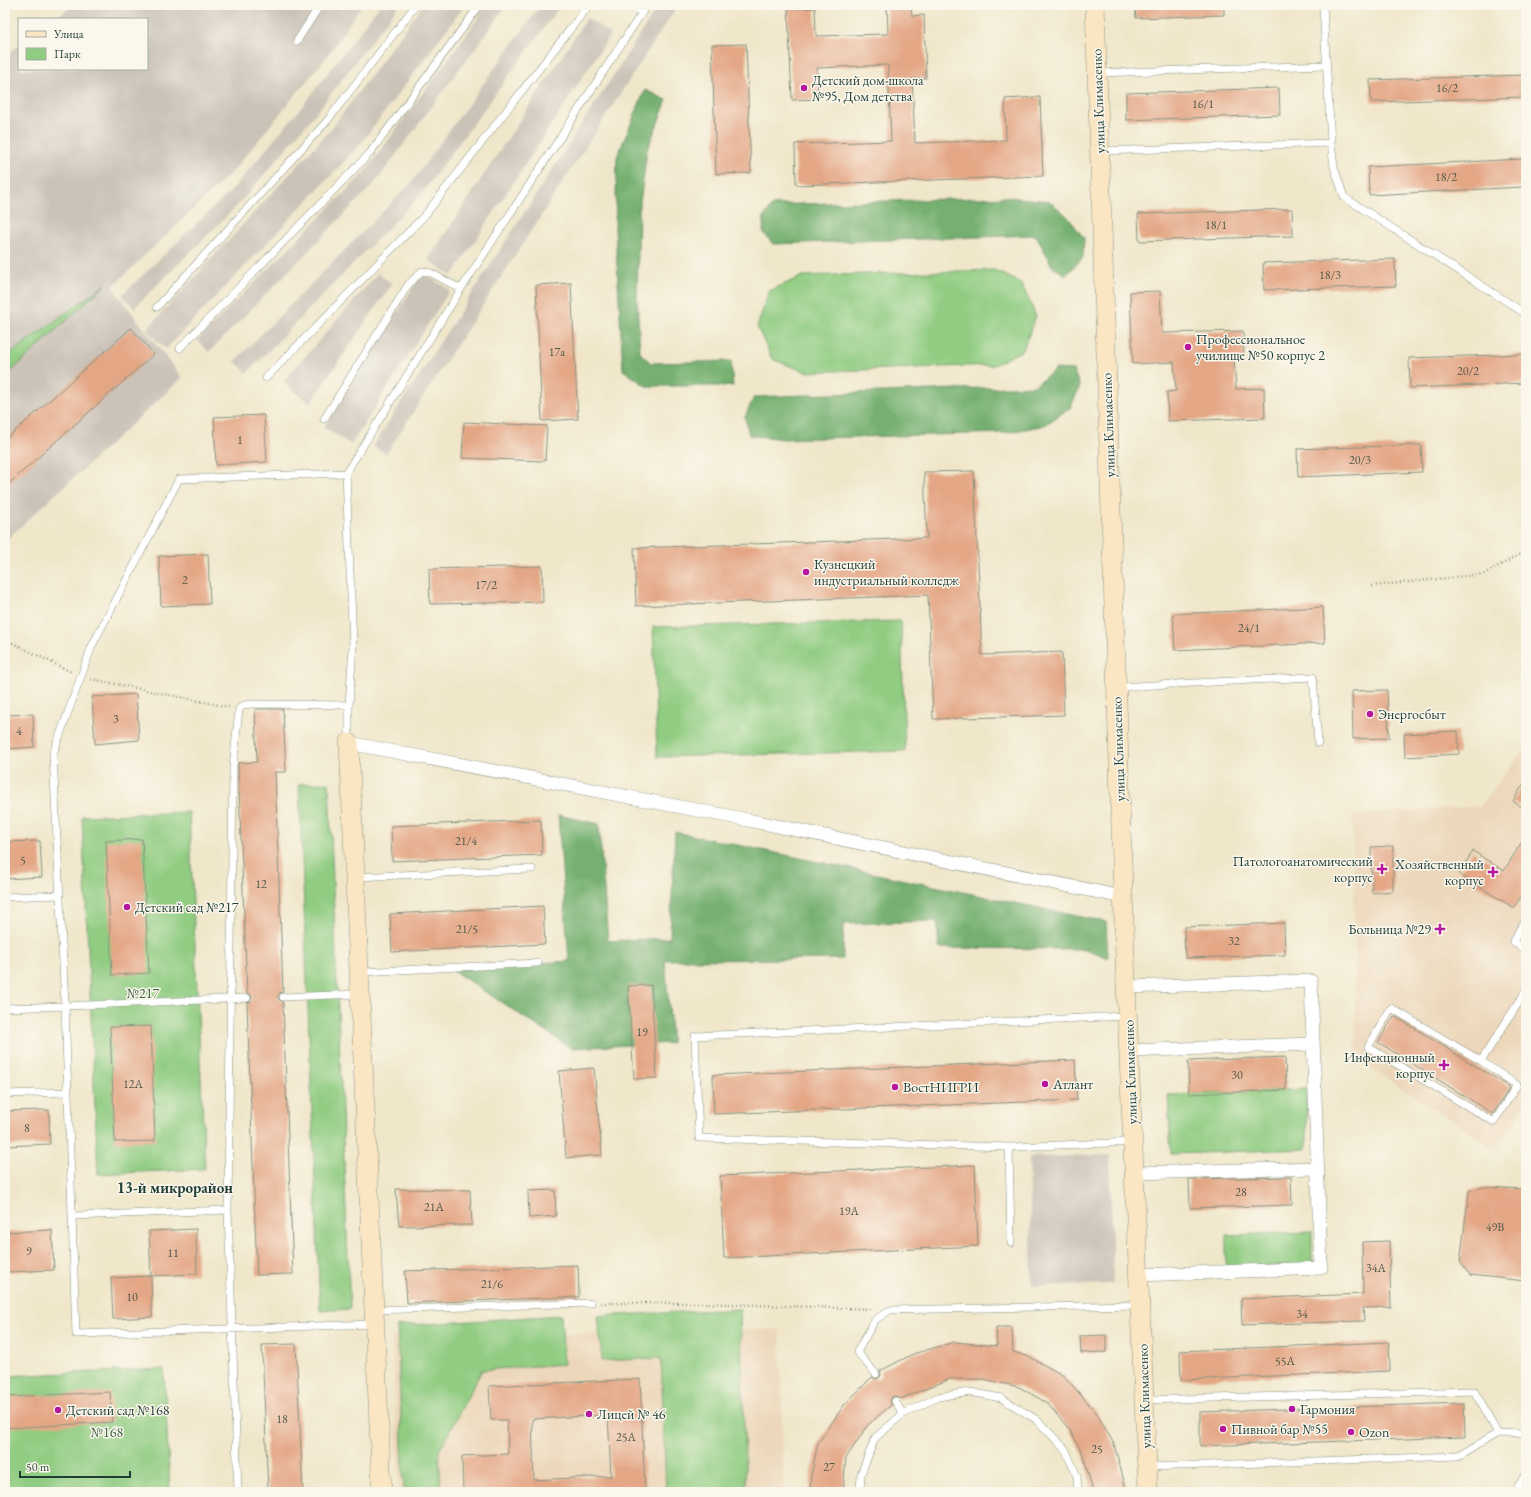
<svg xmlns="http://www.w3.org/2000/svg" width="1531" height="1497" viewBox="0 0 1531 1497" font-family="'EB Garamond',serif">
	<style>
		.built { fill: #ecd7ba }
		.industrial { fill: #cbc2b8 }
		.green { fill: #90cc81; stroke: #58845a }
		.forest { fill: #74b06f; stroke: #4a7652 }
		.building { fill: #e4a786; fill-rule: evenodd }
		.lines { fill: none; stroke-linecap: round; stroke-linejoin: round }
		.lane-casing { stroke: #889280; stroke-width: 8 }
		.street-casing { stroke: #889280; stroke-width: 14 }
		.secondary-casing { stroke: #889280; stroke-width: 20 }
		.path { stroke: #889280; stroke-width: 2.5; stroke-dasharray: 1 3; stroke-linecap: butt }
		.lane { stroke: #fff; stroke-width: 7 }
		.street { stroke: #fff; stroke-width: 13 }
		.secondary { stroke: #fbe6c4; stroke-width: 19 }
		.poi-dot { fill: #b5179e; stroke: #fbf7ec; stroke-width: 1.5 }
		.labels { text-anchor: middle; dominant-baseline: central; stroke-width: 3; stroke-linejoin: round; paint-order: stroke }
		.number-label { font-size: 12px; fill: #505848 }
		.poi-label { font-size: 14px; fill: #1f3d34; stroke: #fbf7ec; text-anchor: start }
		.street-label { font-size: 14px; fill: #1f3d34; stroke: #fbf7ec }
		.park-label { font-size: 14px; fill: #3b6147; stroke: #fbf7ec }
		.neighbourhood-label { font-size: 15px; font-weight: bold; fill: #1f3d34; stroke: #fbf7ec }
	</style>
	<rect width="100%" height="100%" fill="#fbf7ec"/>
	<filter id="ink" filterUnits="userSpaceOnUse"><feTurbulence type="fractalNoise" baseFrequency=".025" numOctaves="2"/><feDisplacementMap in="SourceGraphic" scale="8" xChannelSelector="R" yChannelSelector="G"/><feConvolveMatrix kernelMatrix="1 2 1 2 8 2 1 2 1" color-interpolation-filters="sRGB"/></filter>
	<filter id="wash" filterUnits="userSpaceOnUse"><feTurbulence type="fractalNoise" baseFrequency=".012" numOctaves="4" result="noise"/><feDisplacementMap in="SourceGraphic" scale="16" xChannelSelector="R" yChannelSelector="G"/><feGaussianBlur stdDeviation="0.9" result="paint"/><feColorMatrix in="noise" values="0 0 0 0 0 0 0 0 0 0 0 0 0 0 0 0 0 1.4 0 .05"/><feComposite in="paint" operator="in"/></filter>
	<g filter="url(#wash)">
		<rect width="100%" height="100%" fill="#f0e7cb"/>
		<path class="built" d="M1526,747V1101L1498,1150L1356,1059L1353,815L1480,806Z
			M780,1329L784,1492H399L392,1337Z"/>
		<path class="industrial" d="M73,5H362L325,59L233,171L112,287L182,378L5,541V56L19,45V69H147V19H55Z
			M380,5H399L316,113L240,203L134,308L122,295L231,191L305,103Z
			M423,5H465L359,146L166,349L146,330L331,129Z
			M488,5H507L375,183L209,352L197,340L364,173Z
			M541,5H561L422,193L247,373L235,361L411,183Z
			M659,5H678L386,454L373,446Z
			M587,18L611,34L452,276L428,260Z
			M378,273L392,284L310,403L283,382Z
			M422,273L450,290L351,445L324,427Z
			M1110,1155L1113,1284L1032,1286L1029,1157Z"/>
		<path class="green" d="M994,270L1021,283L1036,316L1023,350L994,365L806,372L772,359L757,327L769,291L803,276Z
			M106,284L5,377V357Z
			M901,621L905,751L657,757L653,627Z
			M329,783L350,1309L320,1311L299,784Z
			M189,812L205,1169L98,1174L82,816Z
			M1307,1089V1149L1171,1154L1168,1095Z
			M1312,1232V1265L1226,1267V1235Z
			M740,1309L746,1492H666L661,1358L602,1361L598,1316Z
			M561,1315L564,1364L482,1370L439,1451L441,1492H404L397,1326Z
			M164,1369L170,1492H5V1376Z"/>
		<path class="forest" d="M645,90L667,100L647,150L639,211L637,296L640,353L651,363L731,361L733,386H646L623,370L615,229L617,157Z
			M1006,197L1049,201L1067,216L1084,238L1083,258L1066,275L1052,266L1036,235L773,244L763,232L764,217L772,205Z
			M1056,369L1073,370L1080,386L1071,407L1045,425L1005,433L784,439L749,435L745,417L754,397L1034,386Z
			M558,815L599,824L608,941L670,938L675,832L1106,922L1108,958L1086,949L939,948L937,921L844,924L843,959L665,960L672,1043L571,1048L452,970L569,961Z"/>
		<g id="blocks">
			<path class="building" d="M887,5H911L912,16L924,15L926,78L912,79L915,143L1006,140L1005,99L1040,97L1043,176L796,185L795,144L891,141L888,65L817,68L818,99L792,100L788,9L815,8L816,36L888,34Z
				M1135,5H1224V15L1136,18Z
				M746,44L751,173L716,174L712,45Z
				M1524,75L1525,97L1371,102L1370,80Z
				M1279,88L1280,115L1126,120V93Z
				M1522,159L1523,187L1369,195L1368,167Z
				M1292,209L1293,236L1139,241L1138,214Z
				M1395,259L1396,286L1264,290L1263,263Z
				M571,283L578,419L542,421L536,285Z
				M1160,291L1162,333L1243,331L1244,360H1234L1236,389L1264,388L1265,418L1168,421L1167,392L1176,391L1174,362L1133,364L1130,292Z
				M131,328L154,354L5,487V440Z
				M1526,354V383L1410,388L1409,358Z
				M264,415L267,462L216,465L214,417Z
				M464,422L547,426L545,461L462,458Z
				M1421,445L1422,472L1298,477L1297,449Z
				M974,471L982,655L1062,652L1064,715L933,719L928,595L636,606L634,548L927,538L924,472Z
				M208,554L210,604L161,606L159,556Z
				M542,566L543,602L430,604L429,569Z
				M1323,607L1325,643L1175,650L1173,614Z
				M1387,690L1389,738L1353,739L1352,691Z
				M136,694L139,740L95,744L92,697Z
				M255,709H283L286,772H275L283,992L280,993L278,997L279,1000L283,1002L293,1274L257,1275L247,1003L250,1002L252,998L251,995L247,993L238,763L257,762Z
				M33,714L34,747L5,749V715Z
				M1458,731L1459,754L1405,757L1404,734Z
				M1526,780V810L1513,801Z
				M541,820L542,855L392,861L391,826Z
				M1526,835V888L1514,908L1459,874L1473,851L1504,871Z
				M142,839L149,973L112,975L106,841Z
				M40,841L42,877L5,879V842Z
				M1393,846V891L1372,893L1371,847Z
				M543,906L545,944L392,952L390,914Z
				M1284,923L1285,955L1185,958L1184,927Z
				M651,985L657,1078L634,1079L628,986Z
				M1394,1016L1510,1087L1493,1114L1378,1042Z
				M151,1026L155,1141L115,1142L110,1027Z
				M1285,1057L1286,1090L1189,1094L1188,1061Z
				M1075,1060L1077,1100L714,1114L713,1075Z
				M594,1068L602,1155L566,1158L559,1071Z
				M49,1110L50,1144L5,1146V1111Z
				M975,1165L978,1246L724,1258L720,1176Z
				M1291,1177L1292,1205L1190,1208L1189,1179Z
				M1483,1187L1526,1189V1281L1470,1275L1460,1262L1469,1191Z
				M396,1189L470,1190L472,1225L399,1226Z
				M555,1190L556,1216L529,1218L528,1191Z
				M196,1229L197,1274L151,1276L149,1231Z
				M52,1230L54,1270L5,1272V1232Z
				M1389,1241L1391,1307L1363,1308L1364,1321L1242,1325L1241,1299L1363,1294L1362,1242Z
				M578,1265L579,1297L407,1303L405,1271Z
				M151,1276L152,1317L113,1319L111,1278Z
				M996,1327H1012L1013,1352L1030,1357L1064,1376L1096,1412L1114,1444L1127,1492H1093L1083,1454L1069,1429L1047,1403L1019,1387L983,1379H950L900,1399L897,1396L892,1397L890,1401L891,1405L868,1425L846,1458L843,1492H810L811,1476L818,1443L844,1405L872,1377L875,1379L879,1378L881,1375L880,1371L913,1354L954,1342L997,1346Z
				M1106,1335V1352L1081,1353L1080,1336Z
				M1389,1342L1390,1371L1181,1380L1180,1351Z
				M296,1344L303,1492H268L262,1345Z
				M640,1379L645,1492H463L462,1456L508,1454L507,1420H491L489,1386ZM608,1415L611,1476L534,1480L532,1419Z
				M110,1392L112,1422L5,1428V1397Z
				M1464,1403L1465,1437L1200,1446V1412Z"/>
		</g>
	</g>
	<g filter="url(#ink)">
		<use href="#blocks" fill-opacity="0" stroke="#889280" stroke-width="1"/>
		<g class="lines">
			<defs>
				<path id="lane" d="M628,5L642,12
					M297,41L320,5
					M1098,73L1326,65
					M1331,143L1334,167L1344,197L1526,314
					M1101,151L1331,143L1323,5
					M157,307L327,121L416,5
					M180,348L370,153L480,5
					M266,378L425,215L589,5
					M324,419L408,285L422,271L431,273L461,289
					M346,473L461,289L647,5
					M1116,687L1313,677L1318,743
					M356,877L532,869
					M5,897L60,895
					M1526,919L1513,941L1526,950
					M360,972L538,963
					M283,997L359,994
					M247,998L65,1006L76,1334L374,1324
					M5,1008L65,1006L53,754L92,646L179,479L346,473L353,646L349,705V743
					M1391,1008L1481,1061L1517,1085L1494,1122L1368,1047Z
					M1481,1061L1526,991
					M5,1094L68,1092
					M1009,1147L699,1138L695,1036L1127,1016
					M72,1216L228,1210
					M1011,1243L1009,1147L1133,1142
					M374,1310L591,1303
					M876,1374L857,1352L875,1320L890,1310L1138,1305
					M1144,1400L1474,1391L1498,1433
					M895,1401L903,1414
					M1149,1467L1458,1456L1498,1433L1526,1434
					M238,1492L228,1210L233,767L239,709L244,705L251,704L349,705
					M860,1492L861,1474L875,1438L903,1414L938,1397L970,1392L1001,1398L1037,1420L1065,1449L1077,1476L1078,1492
					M1515,1492L1526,1473"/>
				<path id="street" d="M349,743L738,818L1123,897
					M1126,987L1311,981L1321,1268L1138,1275
					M1129,1051L1313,1044
					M1134,1173L1317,1168"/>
				<path id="secondary" d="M1095,5L1126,987L1148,1492
					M349,743L382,1492"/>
			</defs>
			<use href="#lane" class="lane-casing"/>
			<use href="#street" class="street-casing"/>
			<use href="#secondary" class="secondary-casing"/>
			<path class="path" d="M1372,586L1484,574L1526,551
				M5,639L71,672
				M91,679L229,707
				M601,1303H701L872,1309"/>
			<use href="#lane" class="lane"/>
			<use href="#street" class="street"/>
			<use href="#secondary" class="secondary"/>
		</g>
	</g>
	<g class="poi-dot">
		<circle cx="804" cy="88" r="4"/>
		<circle cx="1188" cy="347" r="4"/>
		<circle cx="806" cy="572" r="4"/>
		<circle cx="1370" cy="714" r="4"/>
		<path d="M1380 863h4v4h4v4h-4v4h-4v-4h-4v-4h4z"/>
		<path d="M1491 866h4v4h4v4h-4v4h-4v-4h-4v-4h4z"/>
		<circle cx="127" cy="907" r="4"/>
		<path d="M1438 923h4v4h4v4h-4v4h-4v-4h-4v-4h4z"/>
		<path d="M1442 1059h4v4h4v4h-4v4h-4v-4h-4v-4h4z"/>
		<circle cx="1045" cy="1084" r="4"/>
		<circle cx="895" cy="1087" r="4"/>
		<circle cx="1292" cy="1409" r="4"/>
		<circle cx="58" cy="1410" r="4"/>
		<circle cx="589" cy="1414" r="4"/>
		<circle cx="1223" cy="1429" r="4"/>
		<circle cx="1351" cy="1432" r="4"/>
	</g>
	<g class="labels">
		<g class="number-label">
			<text x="1447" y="88">16/2</text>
			<text x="1203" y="104">16/1</text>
			<text x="1446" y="177">18/2</text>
			<text x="1216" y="225">18/1</text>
			<text x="1330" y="275">18/3</text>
			<text x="557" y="352">17а</text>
			<text x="1468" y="371">20/2</text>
			<text x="240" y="440">1</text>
			<text x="1360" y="460">20/3</text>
			<text x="185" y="580">2</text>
			<text x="486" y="585">17/2</text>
			<text x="1249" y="628">24/1</text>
			<text x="116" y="719">3</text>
			<text x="19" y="731">4</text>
			<text x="466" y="841">21/4</text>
			<text x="23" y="860">5</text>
			<text x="261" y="884">12</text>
			<text x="467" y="929">21/5</text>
			<text x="1234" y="941">32</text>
			<text x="642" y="1032">19</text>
			<text x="1237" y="1075">30</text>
			<text x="133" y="1084">12А</text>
			<text x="27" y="1128">8</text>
			<text x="1241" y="1192">28</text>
			<text x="434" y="1207">21А</text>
			<text x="849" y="1211">19А</text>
			<text x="1495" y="1227">49В</text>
			<text x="29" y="1251">9</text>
			<text x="173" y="1253">11</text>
			<text x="1376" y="1268">34А</text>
			<text x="492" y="1284">21/6</text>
			<text x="132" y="1297">10</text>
			<text x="1302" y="1314">34</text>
			<text x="1285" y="1361">55А</text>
			<text x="282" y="1419">18</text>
			<text x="626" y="1437">25А</text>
			<text x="1097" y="1449">25</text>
			<text x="829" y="1467">27</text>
		</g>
		<g class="poi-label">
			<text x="812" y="80">Детский дом-школа<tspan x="812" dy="16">№95, Дом детства</tspan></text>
			<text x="1196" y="339">Профессиональное<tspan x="1196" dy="16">училище №50 корпус 2</tspan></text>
			<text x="814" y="564">Кузнецкий<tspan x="814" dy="16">индустриальный колледж</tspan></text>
			<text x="1378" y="714">Энергосбыт</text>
			<text x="1373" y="861" text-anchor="end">Патологоанатомический<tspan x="1373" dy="16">корпус</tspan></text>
			<text x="1484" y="864" text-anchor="end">Хозяйственный<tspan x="1484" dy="16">корпус</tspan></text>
			<text x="135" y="907">Детский сад №217</text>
			<text x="1431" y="929" text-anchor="end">Больница №29</text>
			<text x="1435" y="1057" text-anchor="end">Инфекционный<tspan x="1435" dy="16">корпус</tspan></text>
			<text x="1053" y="1084">Атлант</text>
			<text x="903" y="1087">ВостНИГРИ</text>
			<text x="1300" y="1409">Гармония</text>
			<text x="66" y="1410">Детский сад №168</text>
			<text x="597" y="1414">Лицей № 46</text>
			<text x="1231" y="1429">Пивной бар №55</text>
			<text x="1359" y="1432">Ozon</text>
		</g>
		<g class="street-label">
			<text transform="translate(1098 101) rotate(-92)">улица Климасенко</text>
			<text transform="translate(1108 425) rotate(-92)">улица Климасенко</text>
			<text transform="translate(1118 749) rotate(-92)">улица Климасенко</text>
			<text transform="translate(1130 1072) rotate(-92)">улица Климасенко</text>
			<text transform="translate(1144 1396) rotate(-92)">улица Климасенко</text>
		</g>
		<g class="park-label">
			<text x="143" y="993">№217</text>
			<text x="107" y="1432">№168</text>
		</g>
		<g class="neighbourhood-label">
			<text x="175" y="1187">13-й микрорайон</text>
		</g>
	</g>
	<rect width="1531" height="1497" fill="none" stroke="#fbf7ec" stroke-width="20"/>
	<rect x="18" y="18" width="130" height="52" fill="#fbf7ec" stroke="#a3ada2"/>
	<rect x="26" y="31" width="20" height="6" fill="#fbe6c4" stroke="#a3ada2"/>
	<text x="54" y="38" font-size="12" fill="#1f3d34">Улица</text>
	<rect x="26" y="48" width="20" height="12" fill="#90cc81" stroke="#a3ada2"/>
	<text x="54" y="58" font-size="12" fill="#1f3d34">Парк</text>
	<path d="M20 1471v6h110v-6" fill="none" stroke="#1f3d34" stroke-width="2"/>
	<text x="26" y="1471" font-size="12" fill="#1f3d34" stroke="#fbf7ec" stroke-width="3" paint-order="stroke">50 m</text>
</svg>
